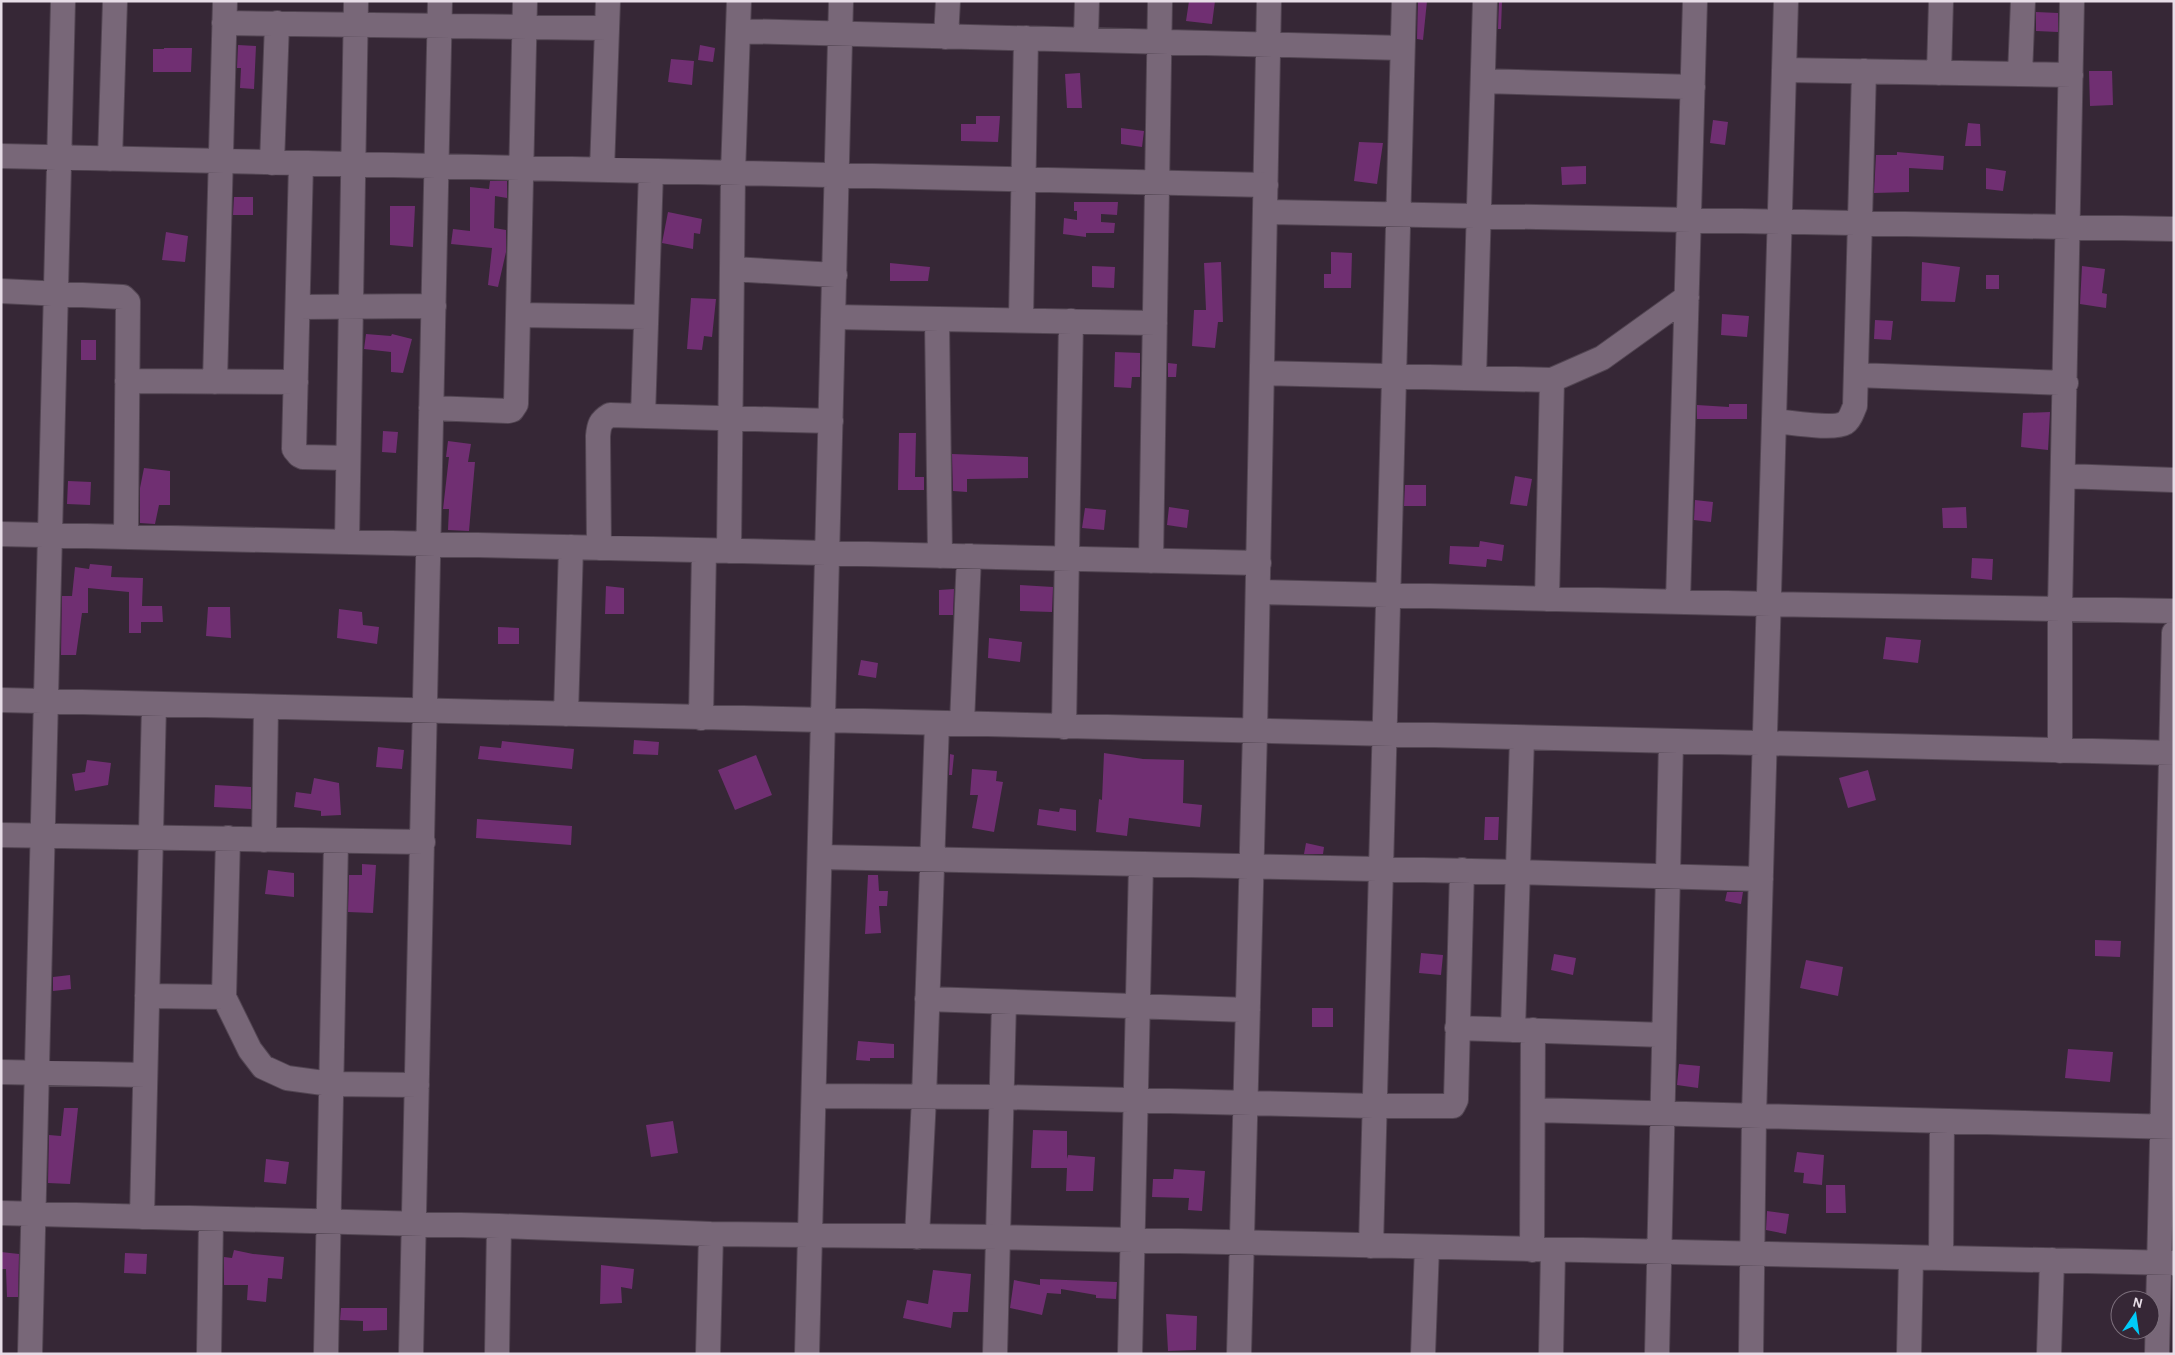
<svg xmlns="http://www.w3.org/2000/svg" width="2175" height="1355" viewBox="0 0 2175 1355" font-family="'Alegreya Sans',sans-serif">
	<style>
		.building { fill: #702f72 }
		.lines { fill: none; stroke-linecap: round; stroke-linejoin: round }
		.minor-casing { stroke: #524552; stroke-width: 26 }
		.minor { stroke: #786778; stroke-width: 24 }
	</style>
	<rect width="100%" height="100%" fill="#362736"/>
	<path class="building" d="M1189,1H1215L1212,24L1186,21Z
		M1418,1H1427L1423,40L1417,39Z
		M1499,1H1502L1501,29H1498Z
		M2036,12L2058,13V32L2036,31Z
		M238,45L256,46L254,89L240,88L241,68H237Z
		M700,45L715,48L713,62L698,60Z
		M164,48H192L191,72H153V49H164Z
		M671,59L694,61L692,85L668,82Z
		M2089,71H2112L2113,105L2090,106Z
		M1080,73L1082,108H1067L1065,74Z
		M976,116H1000L998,142L961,141V124H976Z
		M1713,120L1728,122L1725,145L1710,143Z
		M1968,123L1980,124L1981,146H1965Z
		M1121,128L1144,131L1142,147L1121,144Z
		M1359,142L1383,143L1377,184L1354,181Z
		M1897,152L1944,156L1943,170L1909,168V192L1874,193L1876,155H1897Z
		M1586,166V184L1562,185L1561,167Z
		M1986,168L2006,171L2003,191L1986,189Z
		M490,181H507V198L495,196L494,228L506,230V252L498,287L488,285L492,248L451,244L453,229L470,231V187L489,189Z
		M234,197H253V215H233Z
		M1074,202H1118L1117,215L1101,214V222L1115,223L1114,233H1086V237L1063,234L1064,218L1077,220V211H1074Z
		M390,206H415L413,247L390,245Z
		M668,212L702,219L700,234L694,233L693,249L662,243Z
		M166,232L188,236L185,262L162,260Z
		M1331,252L1352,253L1351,288H1324V274H1331Z
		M1221,262L1223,322H1218L1215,348L1192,346L1194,310H1206L1204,263Z
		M1922,262L1960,267L1955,302L1921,301Z
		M890,263L930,267L928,281H890Z
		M1092,266L1115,267L1114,288L1092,287Z
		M2082,266L2105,269L2102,293L2107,294L2106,308L2080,304Z
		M1986,275H1999V289H1986Z
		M691,298L716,299L712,337L704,336L702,350L687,349Z
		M1722,314L1749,316L1747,337L1721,335Z
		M1875,320L1893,321L1891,340L1874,339Z
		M366,334L391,336L392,334L412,339L403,373L391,372V352L364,349Z
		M81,340H96V360H81Z
		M1115,352L1140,353V377H1132L1131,388L1114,387Z
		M1168,363L1177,364L1176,377H1168Z
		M1729,404H1747V419H1697V405L1729,407Z
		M2050,412L2048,450L2021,447L2023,413Z
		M383,431L398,432L396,453L382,452Z
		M899,433H916L915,477H924V490H898Z
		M448,441L471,444L468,462H475L469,531L448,530L449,509H443L449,457H446Z
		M952,454L1028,457V478L967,479V492L953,491Z
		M144,468L170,471V505H159L155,524L140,523V488Z
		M1515,476L1532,479L1527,506L1510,504Z
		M68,481L91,482L90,505L67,504Z
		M1405,485H1426V506H1404Z
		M1695,500L1713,502L1711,522L1694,520Z
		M1169,507L1189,510L1187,528L1167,525Z
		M1966,507L1967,528H1943L1942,508Z
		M1085,508L1106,510L1104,530L1082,528Z
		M1480,541L1504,545L1502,561L1487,559L1486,567L1449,564L1450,546L1479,547Z
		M1972,558L1993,559L1992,580L1971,578Z
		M90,564L112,566L111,577L143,578L142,606H162L163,622H141V633H129V592L88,588V613H82L76,655H61L62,596H72L75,567L89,569Z
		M1020,585L1053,587L1052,612L1020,611Z
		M606,586L624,588V614H605Z
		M954,589L953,615H939V590Z
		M208,607H230L231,638L206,636Z
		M339,609L362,612L363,625L379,627L377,644L337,638Z
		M498,627L519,628V644H498Z
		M1886,637L1921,640L1918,663L1883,659Z
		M989,638L1022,642L1020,662L988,658Z
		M861,660L878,663L876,678L858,675Z
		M634,740L659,742L658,755L633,754Z
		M502,741L574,749L572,769L478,759L480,746L501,748Z
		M378,747L404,750L402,769L376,767Z
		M1104,753L1143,759L1184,760L1183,803L1202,805L1200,827L1129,818L1127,836L1096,832L1099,799L1102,800Z
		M950,754L954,755L952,775H949Z
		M756,755L772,795L735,810L718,770Z
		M87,760L111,763L108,785L75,791L72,774L85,772Z
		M972,769L997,771L996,781L1003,782L994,832L972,828L978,795H970Z
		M1868,770L1876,800L1848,808L1839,778Z
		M314,778L339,783L341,815L321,816V811L294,807L296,792L311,794Z
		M215,785L251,787V809L214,807Z
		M1060,808L1076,810V831L1037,825L1039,809L1059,812Z
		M1485,817H1499L1498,840H1484Z
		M477,819L572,826L571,845L476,838Z
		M1306,843L1324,847L1323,854H1304Z
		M362,864L376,865L373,913L348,912L349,875H362Z
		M268,870L294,873V897L265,894Z
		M868,875H878L879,891H888L887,906H879L881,933L865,934Z
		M1727,892H1743L1741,904L1725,901Z
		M2095,940L2121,941L2120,957L2095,956Z
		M1421,953L1443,955L1441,975L1419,973Z
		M1554,954L1576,958L1573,975L1551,970Z
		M1806,960L1843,967L1838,996L1800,988Z
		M70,975L71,989L53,991V977Z
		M1312,1008H1333V1027H1312Z
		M858,1041L894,1044V1058H870V1061L856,1060Z
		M2068,1049L2113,1052L2110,1082L2065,1078Z
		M1679,1064L1700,1066L1698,1088L1677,1085Z
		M64,1108H78L70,1184L48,1183L49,1135L61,1136Z
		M673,1121L678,1153L651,1157L646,1125Z
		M1033,1130L1067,1131V1159L1068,1155L1095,1157L1093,1191H1066L1067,1168H1031Z
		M1797,1152L1824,1155L1822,1185L1803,1183L1804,1173L1794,1172Z
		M266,1159L289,1162L286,1184L264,1182Z
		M1174,1169L1205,1171L1202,1211L1188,1210L1189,1198L1152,1197L1153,1179H1173Z
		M1826,1185H1845L1846,1213H1826Z
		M1767,1211L1789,1214L1786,1234L1766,1230Z
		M234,1250L253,1254L284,1257L282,1279L268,1278L266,1302L247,1300L248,1285H224V1257L232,1258Z
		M1,1252L19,1254L18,1297H7L6,1269H1Z
		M125,1253L147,1254L146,1274L124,1273Z
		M601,1265L634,1269L632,1289L621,1287L622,1303L600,1304Z
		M933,1270L971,1274L968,1312H953L951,1328L903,1318L907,1300L928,1304Z
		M1040,1279L1117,1282L1116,1299L1096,1298V1295L1061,1289V1294L1047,1293L1042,1315L1010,1308L1014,1280L1040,1285Z
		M341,1308H387V1330L363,1331V1321L340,1320Z
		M1166,1314L1197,1316L1196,1350L1168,1351Z"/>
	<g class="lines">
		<defs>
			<path id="minor" d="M224,23L607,28
				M739,31L1402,48
				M946,37L948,1
				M1086,39L1087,1
				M1784,70L2071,75
				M1939,73L1941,1
				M2020,74L2023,1
				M1483,81L1693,87
				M1,156L1266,185
				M110,159L115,1
				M272,163L277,23
				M301,163L294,449L299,455L303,457L348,458
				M602,170L608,1
				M1265,212L2174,229
				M732,269L835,275
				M1,291L123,297L128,302L126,537
				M298,307L434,306
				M519,315L646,317
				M834,317L1155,323
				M937,319L940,556
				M1021,320L1026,38
				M1262,373L1552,380L1602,358L1687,297
				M1856,375L2066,383
				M1474,378L1485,1
				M127,381L296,382
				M215,382L225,1
				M431,408L508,411L512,410L516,404L525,1
				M643,416L651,171
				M1774,421C1789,422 1833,430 1845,423C1851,419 1852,412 1855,406L1864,71
				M2064,476L2174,480
				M1,534L1259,563
				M347,542L356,1
				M599,548L598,436C599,425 600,421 610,415L831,421
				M729,551L733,173L739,1
				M1151,561L1160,1
				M1258,592L1770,604L2174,611
				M1547,599L1552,380
				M1678,602L1695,1
				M1,700L2174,753
				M566,714L571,547
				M701,718L704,551
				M962,723L969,556
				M1064,727L1071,321
				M2060,751V609L2072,1
				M1,835L423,842
				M228,838L224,997L250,1050L263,1067L287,1078L331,1084L417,1085
				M264,840L266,707
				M820,857L1518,872L1761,879
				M147,996L224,997
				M927,999L1248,1010
				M1457,1028L1664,1035
				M1513,1030L1522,738
				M1,1072L145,1075
				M814,1096L1001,1097L1374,1106H1453L1456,1100L1462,870
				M1534,1110L2174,1127
				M1,1213L499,1226L711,1234L998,1237L2174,1263
				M142,1217L154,705
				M917,1237L924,1098L937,723
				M1371,1246L1404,1
				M1532,1250L1533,1030
				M1941,1258L1942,1121
				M30,1354L63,1
				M209,1354L211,1219
				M326,1354L336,841
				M411,1354L440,1
				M497,1354L499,1226
				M708,1354L711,1234
				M807,1354L841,1
				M995,1354L1004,1002
				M1130,1354L1141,864
				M1239,1354L1255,731L1269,1
				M1423,1354L1427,1247
				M1551,1354L1553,1250
				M1657,1354L1671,742
				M1751,1354L1754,1116L1786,1
				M1909,1354L1911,1258
				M2049,1354L2052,1260
				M2157,1354L2174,633"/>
		</defs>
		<use href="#minor" class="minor-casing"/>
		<use href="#minor" class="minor"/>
	</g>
	<rect width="2175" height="1355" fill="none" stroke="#e7dde7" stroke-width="5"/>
	<g transform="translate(2135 1315) rotate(13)"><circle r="24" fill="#362736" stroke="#7d707d"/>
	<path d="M0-4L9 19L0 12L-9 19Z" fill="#00cbf8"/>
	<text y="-8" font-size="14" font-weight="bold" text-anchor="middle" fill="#e7dde7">N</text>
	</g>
</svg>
